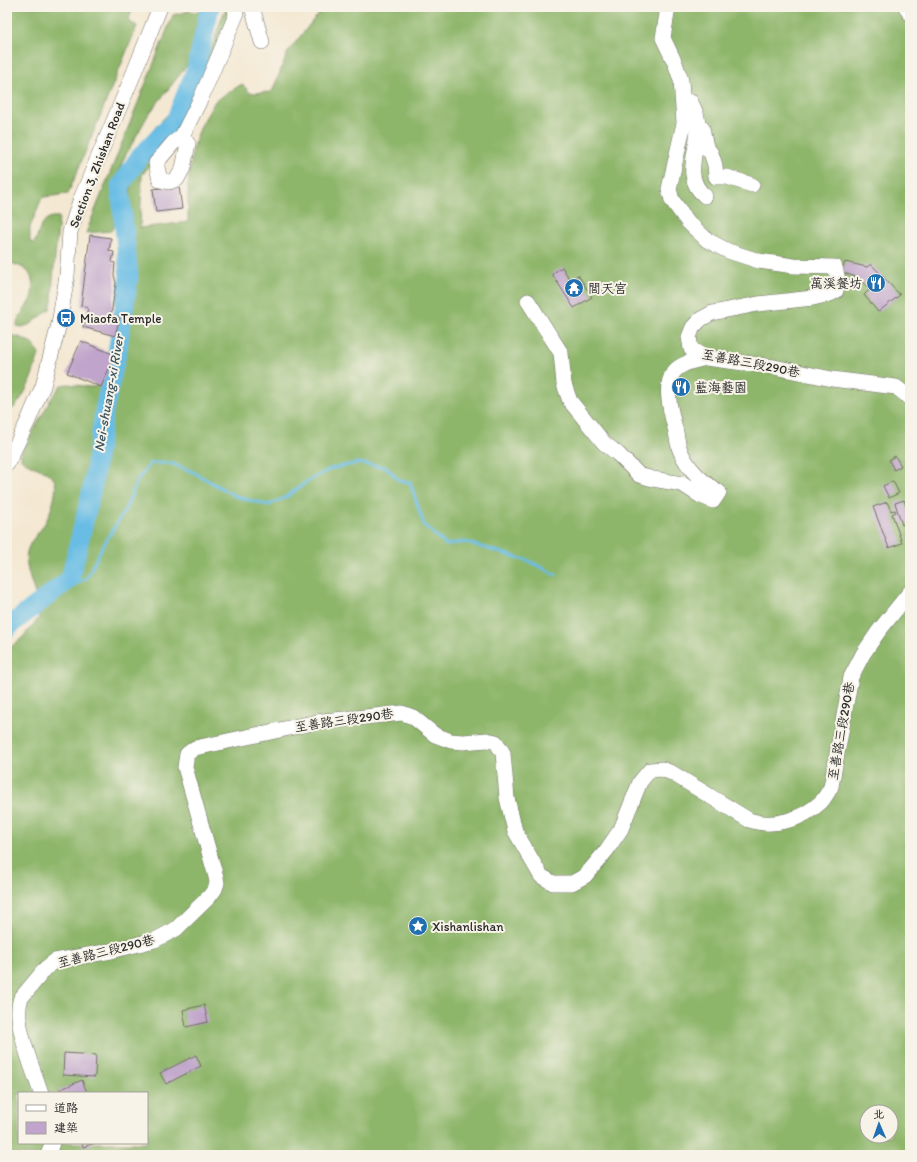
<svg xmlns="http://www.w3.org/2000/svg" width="917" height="1162" viewBox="0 0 917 1162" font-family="Itim,'LXGW WenKai TC',sans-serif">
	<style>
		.forest { fill: #8eb66b; stroke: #5c704b; fill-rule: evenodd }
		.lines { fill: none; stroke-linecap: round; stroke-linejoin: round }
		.stream { stroke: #69bde5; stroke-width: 3 }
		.river { stroke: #69bde5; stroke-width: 19 }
		.building { fill: #c0a4cb }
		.minor-casing { stroke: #716d65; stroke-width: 16 }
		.minor { stroke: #fff; stroke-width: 15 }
		.labels { text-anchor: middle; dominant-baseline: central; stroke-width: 4; stroke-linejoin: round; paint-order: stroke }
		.street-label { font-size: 13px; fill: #2b2b2b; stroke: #f7f3e8 }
		.poi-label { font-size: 13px; fill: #2b2b2b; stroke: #f7f3e8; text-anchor: start }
		.water-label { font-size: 14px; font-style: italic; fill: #3e5763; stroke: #f7f3e8 }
	</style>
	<rect width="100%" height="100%" fill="#f7f3e8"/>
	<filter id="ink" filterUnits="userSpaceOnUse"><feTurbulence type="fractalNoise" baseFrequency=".025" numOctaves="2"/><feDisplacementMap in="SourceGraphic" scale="8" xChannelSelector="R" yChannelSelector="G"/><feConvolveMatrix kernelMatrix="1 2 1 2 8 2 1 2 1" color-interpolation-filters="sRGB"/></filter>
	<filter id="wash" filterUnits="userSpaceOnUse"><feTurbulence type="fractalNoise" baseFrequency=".012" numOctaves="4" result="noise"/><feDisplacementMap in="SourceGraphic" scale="16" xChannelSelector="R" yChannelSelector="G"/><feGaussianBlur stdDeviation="0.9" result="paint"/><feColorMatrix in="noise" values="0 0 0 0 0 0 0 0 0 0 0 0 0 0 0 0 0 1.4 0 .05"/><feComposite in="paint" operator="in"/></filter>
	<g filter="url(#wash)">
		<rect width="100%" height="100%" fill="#f4e8d2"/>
		<path class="forest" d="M7,7H134L128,21L137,26L68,194L44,197L41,200L30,227V242L34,243C41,231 40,215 59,217L53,278L52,301L50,309L31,324L22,327L17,326C17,317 24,312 28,304C33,297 35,281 29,273C24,267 15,264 7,262Z
			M326,7H910V1155H7V650L22,638L39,618C39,612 38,606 37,600C33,585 24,567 27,552C30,539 41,532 46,521C51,512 60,486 53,478C46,469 30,467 21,459V453L51,399L61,385L68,384L90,387L114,384L119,373L134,280L130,194L133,164L142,144L159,123L180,103L198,79L210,53L224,12L228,8L233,13L170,140L142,175L140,228L188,222V185L193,148L201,126L215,101L242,84L250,93L272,92L288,52L314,19ZM19,1093H147V1143H19ZM867,1112H891V1136H867Z
			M189,11C196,12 203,11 206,17L205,22L188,64L148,115L123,160L114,184L113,199L115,222L114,227L111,231L86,233L173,15Z
			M9,335C24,338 32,340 39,354C32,376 26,399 7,414V336Z"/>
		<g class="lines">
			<path class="stream" d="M37,604L87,578L101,549L125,510L138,479L151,463H170L193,472L237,497L269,505L286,497L305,483L330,469L357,463L386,467L400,481L410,482L424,525L446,545L465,542L529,561L556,575"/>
			<path class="river" d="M7,629L9,626L70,579L92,489L105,406L117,353L129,277L120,186L138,159L175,121L196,69L210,7"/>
		</g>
		<g id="blocks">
			<path class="building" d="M179,186L182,209L156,212L153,189Z
				M90,235L111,238L109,251L114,252L112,262L115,263L114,275L116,283L111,315L120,317L115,336L83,327L88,308L81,306Z
				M845,262L867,267L871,264L900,295L878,312L864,295L870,289L856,277L841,272Z
				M562,267L570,280L578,275L592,297L574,308L552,274Z
				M81,341L115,355L101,387L67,373Z
				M895,456L901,466L894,470L889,460Z
				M893,481L899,493L889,498L883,486Z
				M904,500L910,518V522L902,525L895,503Z
				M887,502L891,511L895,510L896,512L892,514L902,543L889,548L873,507Z
				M204,1005L208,1022L186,1027L183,1010Z
				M64,1053L96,1055L95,1077L63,1075Z
				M196,1055L201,1066L166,1084L160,1073Z
				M82,1080L87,1093H60L59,1090Z
				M82,1143H95L83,1147Z"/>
		</g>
	</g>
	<g filter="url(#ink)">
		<use href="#blocks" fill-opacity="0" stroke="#716d65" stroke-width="1"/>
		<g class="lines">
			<defs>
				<path id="minor" d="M252,7L262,42
					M668,7L663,38L675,63L681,80L684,123L669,189L672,200L688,222L707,240L728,251L759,261L794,266L835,267L838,280L836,291L830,294L813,298L758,304L712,313L701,319L693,327L689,337L691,349L706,358L774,367L832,379L896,387L910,398
					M906,7L910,14
					M683,100L691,102C693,107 696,112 697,117C703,143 679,176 705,196
					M702,128L706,147L711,153L715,165L716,177H727L752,185
					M182,136L188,144L183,168L177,179L169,182L160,180L156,163L173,143L182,136L201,98L236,15L235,7
					M528,301L561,353L564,384L570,401L604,443L618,454L639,475L653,479L682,484L699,495L713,501L719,492C703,483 687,468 680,450C678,445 677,438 676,432C672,416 663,388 673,373C680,363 694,361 706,358
					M7,464L27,423L43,386L59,324L67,276L70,232L80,201L131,80L160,7
					M41,1093C33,1068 12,1022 21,998L46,968L55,961L111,951L155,940L176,929L209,897L215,889L217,883L216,877L185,767L187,754L195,748L322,721L356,718L402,713L413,717L435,735L451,741L463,742L487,740L496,742L503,753L507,798L515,831L541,876L553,883H572L585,876L606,851L621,829L640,782L650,770L662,769L672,773L749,820C773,828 802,820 821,802C825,798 828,792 831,787L851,677L863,654L878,632L910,592
					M48,1155L52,1143"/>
			</defs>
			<use href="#minor" class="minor-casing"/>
			<use href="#minor" class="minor"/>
		</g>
	</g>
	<defs>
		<symbol id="restaurant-disc" viewBox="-11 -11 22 22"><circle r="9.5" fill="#1f6fb2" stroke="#f7f3e8"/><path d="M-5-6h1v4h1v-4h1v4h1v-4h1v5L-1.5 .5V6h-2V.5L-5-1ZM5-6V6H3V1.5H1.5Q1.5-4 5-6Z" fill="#fff"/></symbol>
		<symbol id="temple-disc" viewBox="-11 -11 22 22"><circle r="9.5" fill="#1f6fb2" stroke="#f7f3e8"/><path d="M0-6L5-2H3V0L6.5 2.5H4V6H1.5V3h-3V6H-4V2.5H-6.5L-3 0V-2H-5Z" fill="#fff"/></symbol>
		<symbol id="bus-disc" viewBox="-11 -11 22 22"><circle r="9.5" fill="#1f6fb2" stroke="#f7f3e8"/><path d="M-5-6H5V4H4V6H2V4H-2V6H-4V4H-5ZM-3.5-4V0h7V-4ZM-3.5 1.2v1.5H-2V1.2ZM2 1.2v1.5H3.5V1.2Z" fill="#fff"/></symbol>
		<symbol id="sight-disc" viewBox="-11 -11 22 22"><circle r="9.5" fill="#1f6fb2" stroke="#f7f3e8"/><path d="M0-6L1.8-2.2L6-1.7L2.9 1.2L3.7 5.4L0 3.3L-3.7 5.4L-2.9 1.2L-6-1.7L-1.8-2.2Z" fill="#fff"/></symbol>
	</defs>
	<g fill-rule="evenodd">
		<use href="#restaurant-disc" x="865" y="272" width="22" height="22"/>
		<use href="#temple-disc" x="563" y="277" width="22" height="22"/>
		<use href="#bus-disc" x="55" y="307" width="22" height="22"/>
		<use href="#restaurant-disc" x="670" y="376" width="22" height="22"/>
		<use href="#sight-disc" x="407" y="915" width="22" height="22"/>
	</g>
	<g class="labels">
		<g class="street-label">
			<text transform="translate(97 165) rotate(-69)">Section 3, Zhishan Road</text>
			<text transform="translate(751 363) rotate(11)">至善路三段290巷</text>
			<text transform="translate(344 720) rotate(-8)">至善路三段290巷</text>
			<text transform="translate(841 731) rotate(-80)">至善路三段290巷</text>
			<text transform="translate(106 951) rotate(-14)">至善路三段290巷</text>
		</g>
		<g class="poi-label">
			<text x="862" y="283" text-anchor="end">萬溪餐坊</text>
			<text x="588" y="288">閭天宮</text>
			<text x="80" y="318">Miaofa Temple</text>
			<text x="695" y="387">藍海藝園</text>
			<text x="432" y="926">Xishanlishan</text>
		</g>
		<g class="water-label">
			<text transform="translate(109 393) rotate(-80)">Nei-shuang-xi River</text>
		</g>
	</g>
	<rect width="917" height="1162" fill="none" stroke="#f7f3e8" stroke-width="24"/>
	<rect x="18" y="1092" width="130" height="52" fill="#f7f3e8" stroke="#a5a39c"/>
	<rect x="26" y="1105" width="20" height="6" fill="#ffffff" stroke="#a5a39c"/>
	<text x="54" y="1112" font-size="12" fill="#2b2b2b">道路</text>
	<rect x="26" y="1122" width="20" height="12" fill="#c0a4cb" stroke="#a5a39c"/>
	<text x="54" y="1132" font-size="12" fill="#2b2b2b">建築</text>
	<g transform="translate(879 1124) rotate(358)"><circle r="19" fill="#f7f3e8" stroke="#a5a39c"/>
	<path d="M0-3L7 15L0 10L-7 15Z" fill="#1f6fb2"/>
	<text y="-6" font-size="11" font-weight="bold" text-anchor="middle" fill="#2b2b2b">北</text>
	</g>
</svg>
